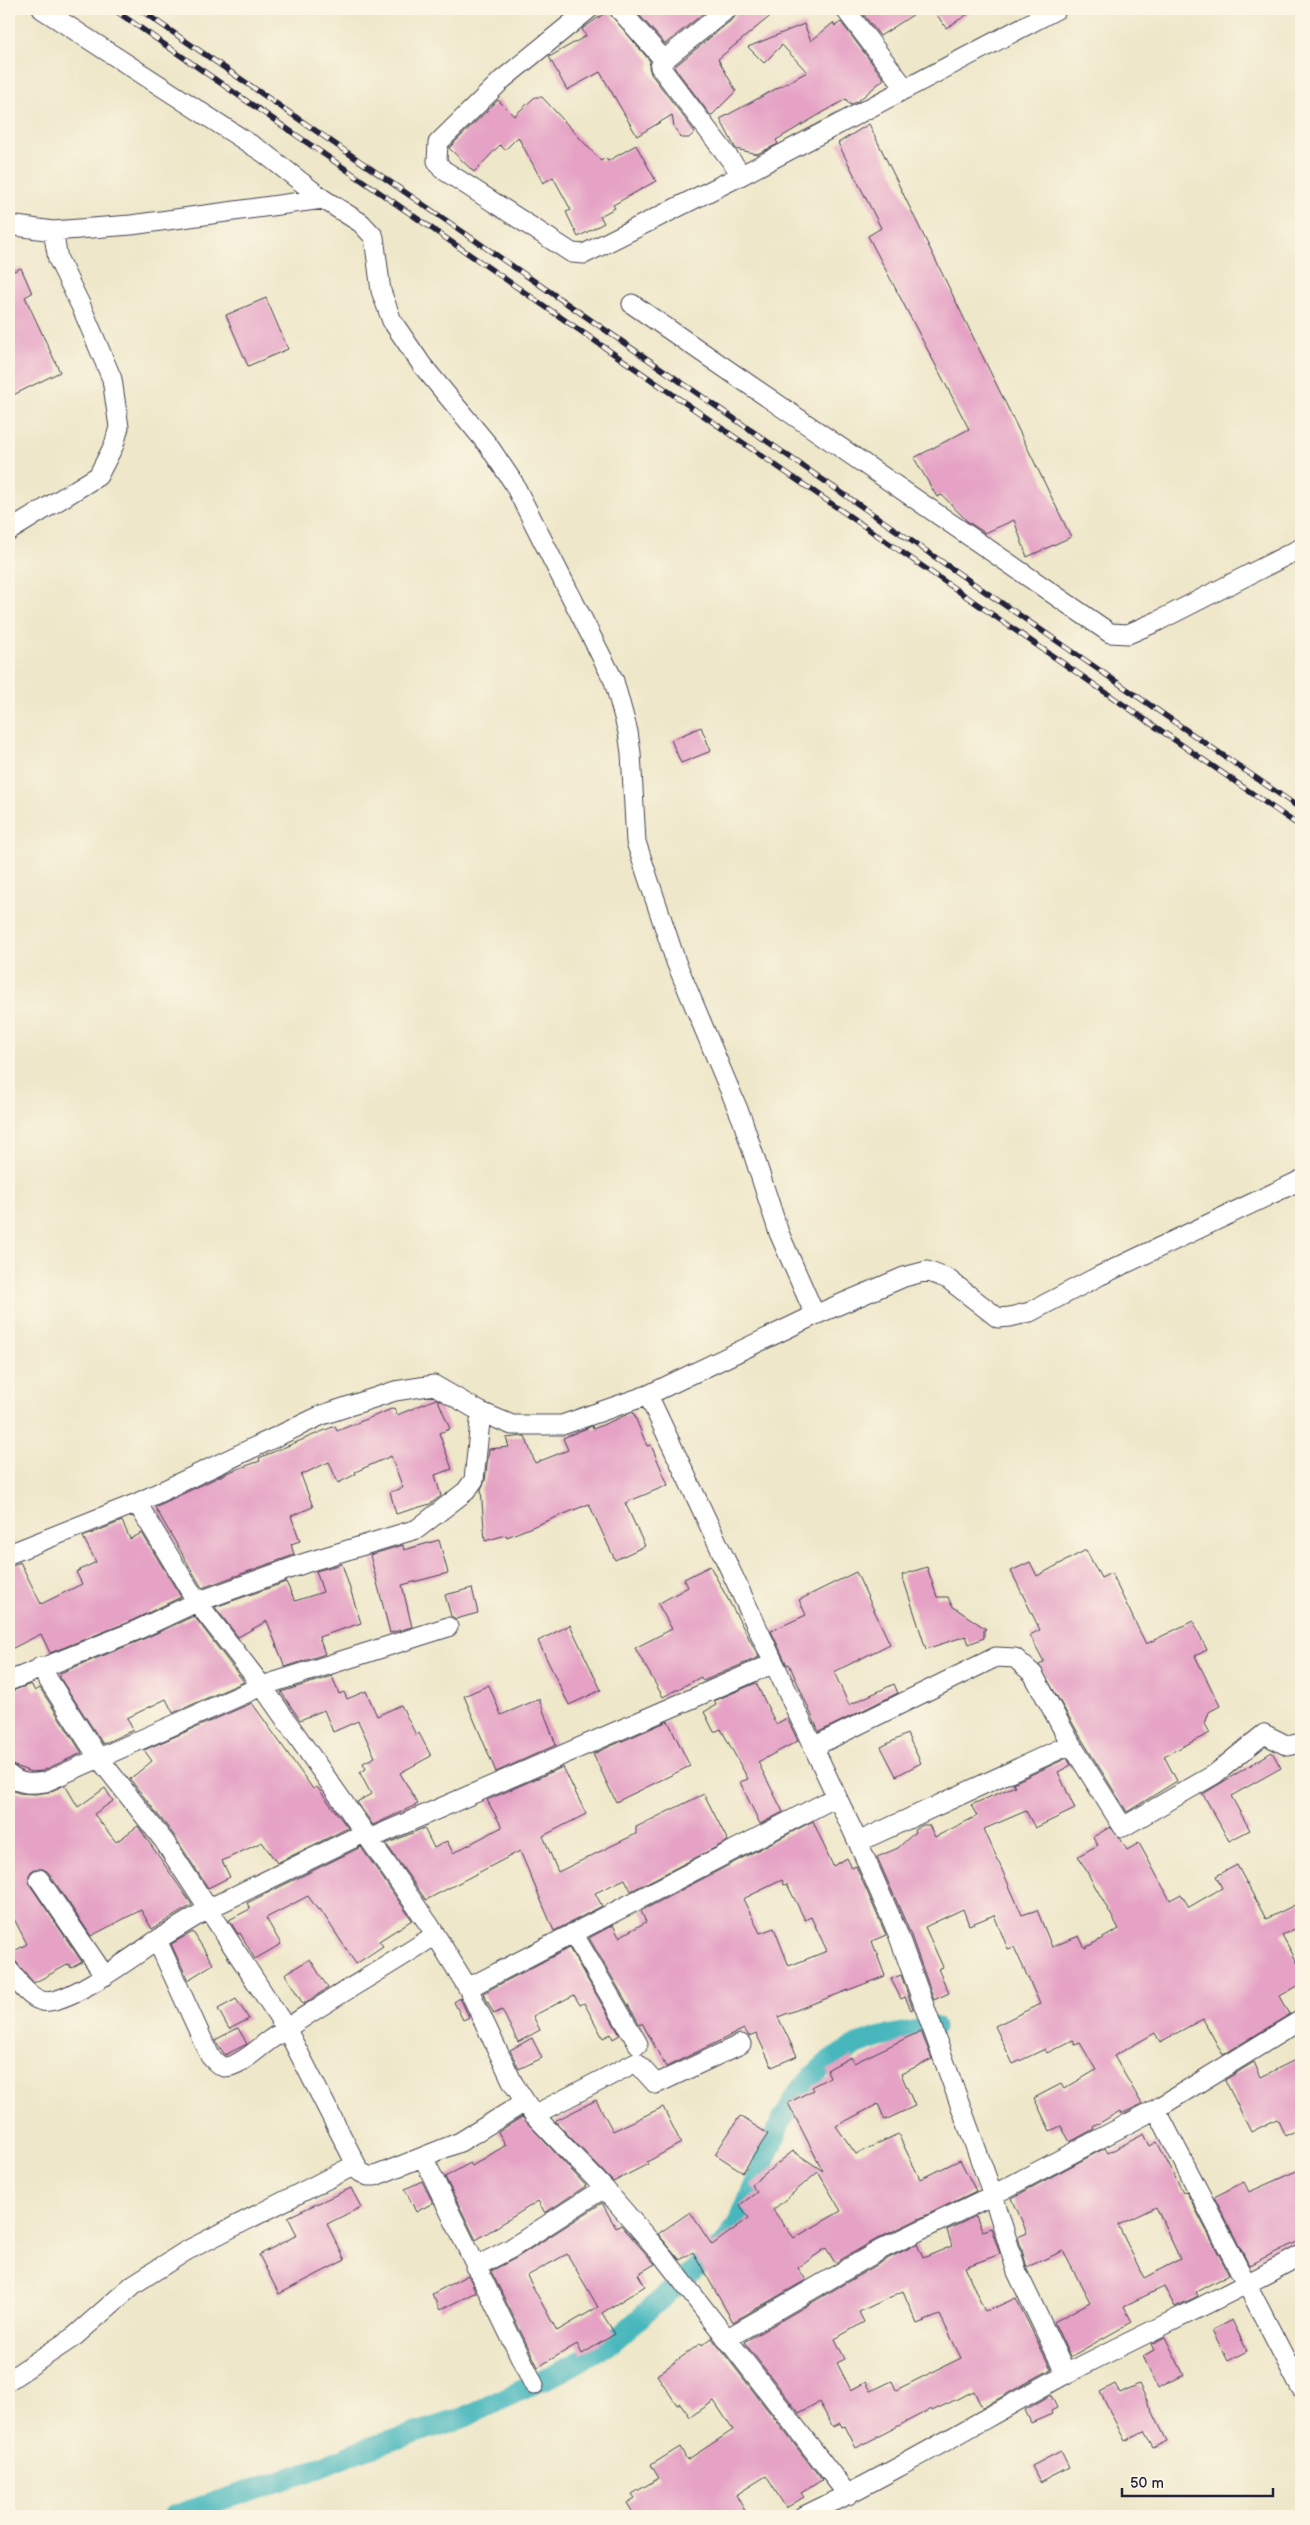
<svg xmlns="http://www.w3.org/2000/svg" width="1310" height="2525" viewBox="0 0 1310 2525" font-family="'Balsamiq Sans',sans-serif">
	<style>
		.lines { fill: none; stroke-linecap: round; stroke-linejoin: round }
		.canal { stroke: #47b7bd; stroke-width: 21 }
		.building { fill: #e5a2c5; fill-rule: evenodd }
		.street-casing { stroke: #414050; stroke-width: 21 }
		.street { stroke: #fff; stroke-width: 19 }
		.rail-casing { stroke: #22223b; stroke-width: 5.5 }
		.rail { stroke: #fcf5e5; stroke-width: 4; stroke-dasharray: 11; stroke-linecap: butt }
	</style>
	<rect width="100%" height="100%" fill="#fcf5e5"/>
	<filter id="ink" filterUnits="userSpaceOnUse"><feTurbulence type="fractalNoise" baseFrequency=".02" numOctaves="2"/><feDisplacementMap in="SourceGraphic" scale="10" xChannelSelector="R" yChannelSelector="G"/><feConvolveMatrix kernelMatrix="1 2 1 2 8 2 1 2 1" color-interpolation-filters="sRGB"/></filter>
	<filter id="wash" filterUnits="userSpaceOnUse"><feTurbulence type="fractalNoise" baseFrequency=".0096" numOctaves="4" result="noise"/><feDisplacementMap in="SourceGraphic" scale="20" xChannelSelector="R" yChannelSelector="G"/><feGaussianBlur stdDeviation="1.12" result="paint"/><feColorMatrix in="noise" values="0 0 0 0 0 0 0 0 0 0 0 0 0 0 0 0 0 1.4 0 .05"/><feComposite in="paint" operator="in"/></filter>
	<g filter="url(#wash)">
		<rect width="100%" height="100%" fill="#eee7c9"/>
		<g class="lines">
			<path class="canal" d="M173,2516L316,2469L365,2449L463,2418L564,2370L616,2339L727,2241L739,2221L781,2122L802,2086L827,2063L857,2045L881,2037L934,2027"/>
		</g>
		<g id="blocks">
			<path class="building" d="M634,9H709L665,44Z
				M738,9H779L718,59L736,91L711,116L674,67L734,18Z
				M862,9H922L880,36L860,10Z
				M933,9H976L946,28Z
				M608,11L650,61L649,67L651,74L695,132L689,138H681L674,127L672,115L637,136L600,72L567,90L549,57L586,36L582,29Z
				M841,22L884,79L858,101L850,105L846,99L776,140L778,144L757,154L736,149L720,119L807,72L782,45L764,63L748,47L804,24L811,41L833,23L835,26Z
				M535,97H542L601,161L605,158L608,161L636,145L656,181L613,205L615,208L600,216L604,223L578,237L566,212L571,210L553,177L543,183L518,137L505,150L500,145L474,172L449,148L498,100L514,116Z
				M869,124L1071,537L1027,557L1014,520L985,533L967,521L942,495L937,497L914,458L969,429L868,236L881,228L838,143Z
				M9,259L14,271L21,268L32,293L25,297L60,372L9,397Z
				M266,298L288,349L248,366L226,315Z
				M701,727L711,751L681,763L671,740Z
				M436,1399L438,1400L450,1429L439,1433L452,1469L435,1475L441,1496L430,1504L396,1514L390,1492L403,1488L391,1456L355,1472L356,1474L338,1483L329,1462L301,1475L313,1507L291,1516L300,1541L291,1544L294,1555L202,1588L155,1507L229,1472L260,1461L259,1458L335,1426L337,1431L394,1408L397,1415Z
				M633,1412L647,1446L651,1445L668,1485L625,1503L645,1546L615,1560L589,1504L507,1537L506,1535L485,1541L481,1489L485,1481L489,1449L509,1447L506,1438L525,1436L535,1463L568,1450L563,1438L592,1426L593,1429Z
				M122,1521L130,1539L142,1533L181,1597L131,1621L50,1653L41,1634L9,1650V1568L20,1562L41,1604L82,1584L76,1572L96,1562L83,1537Z
				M439,1540L448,1573L402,1585L412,1627L390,1633L370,1555L403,1545L404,1550Z
				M1086,1550L1101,1578L1111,1573L1146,1644L1193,1621L1207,1650L1195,1656L1220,1706L1209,1712L1205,1724L1210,1733L1164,1756L1177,1781L1127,1812L1081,1738L1039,1665L1044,1662L1030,1635L1040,1630L1011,1571L1030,1562L1037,1576Z
				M342,1564L361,1623L319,1637L325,1654L285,1667L267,1621L238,1637L215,1607L286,1582L295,1601L323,1592L316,1571Z
				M710,1566L759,1657L703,1681L701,1677L663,1697L635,1648L672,1629L658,1604L688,1587L684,1579Z
				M927,1567L937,1597H948L952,1606L986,1629L984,1630V1638L969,1644L966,1636L926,1649L902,1575Z
				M856,1572L890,1644L834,1672L849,1705L894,1684L898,1693L819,1732L789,1664L787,1665L771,1631L806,1615L799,1600Z
				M472,1588L478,1613L456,1619L451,1616L445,1595Z
				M194,1616L244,1682L173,1713L166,1699L127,1718L133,1730L103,1744L60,1678V1673L139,1641Z
				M570,1625L601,1690L569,1705L538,1641Z
				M332,1676L339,1694L344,1692L347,1699L366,1691L377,1716L401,1705L416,1735L419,1733L431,1756L400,1773L418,1804L373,1825L357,1802L371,1794L360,1773L366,1769L363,1763L375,1757L358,1721L333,1732L324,1710L300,1720L281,1692Z
				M756,1683L776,1724L787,1718L798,1741L758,1762L783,1812L760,1824L740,1782L748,1779L721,1729L714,1732L704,1712L716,1705L714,1701Z
				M31,1684L35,1691L40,1688L82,1753L42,1771L31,1772L9,1764V1692Z
				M489,1685L501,1715L539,1699L556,1745L496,1772L464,1696Z
				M252,1703L313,1789L317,1787L348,1828L277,1863L262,1842L222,1861L230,1877L208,1888L173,1834L130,1779L152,1761L144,1750Z
				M668,1721L690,1766L616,1802L593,1754Z
				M907,1734L921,1763L896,1776L881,1747Z
				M1272,1752L1281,1768L1231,1796L1250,1830L1229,1841L1203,1794Z
				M1067,1758L1071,1765L1058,1772L1075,1809L1035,1828L1026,1811L984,1829L1022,1915L1037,1910L1052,1947L1079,1936L1085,1948L1119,1929L1078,1856L1098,1845L1093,1837L1110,1827L1120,1838L1127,1850L1139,1843L1170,1900L1181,1894L1189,1907L1222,1888L1216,1876L1237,1865L1266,1919L1301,1902V1926L1282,1935L1301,1969V1984L1280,1996L1290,2014L1223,2055L1203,2019L1160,2042L1155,2033L1114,2056L1142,2104L1121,2114L1120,2111L1093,2127L1094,2129L1070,2142L1061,2126L1050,2131L1034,2098L1061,2084L1064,2089L1096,2070L1080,2043L1075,2045L1073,2040L1047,2053L1045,2049L1013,2064L995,2026L1040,2004L1014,1947L1008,1949L994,1915L969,1925L963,1909L925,1927L943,1967L938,1969L949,1993L934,2000L909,1930L877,1857L898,1848L915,1832L914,1830L923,1825H929L935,1837L977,1816L971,1805L1015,1786L1013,1783Z
				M563,1767L586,1814L543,1836L558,1872L636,1834V1827L704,1794L728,1841L631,1891L625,1879L595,1893L602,1906L554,1931L520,1851L426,1900L386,1844L424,1828L434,1848L447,1841L453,1853L502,1827L487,1800Z
				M65,1785L78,1807L105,1788L113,1801L94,1814L116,1842L138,1826L192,1905L152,1929L141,1910L91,1936L48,1872L43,1869H33L29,1875L30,1885L82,1962L71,1968L69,1964L34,1983L9,1954L27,1944L9,1909V1789L19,1793L35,1794L49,1792Z
				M813,1821L833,1866L847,1858L852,1868L856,1866L886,1935L872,1941L885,1976L778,2017L797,2056L772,2067L756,2033L749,2036L744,2029L666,2067L642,2023L640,2025L589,1938L613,1925L619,1937L646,1922L641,1911ZM782,1880L784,1885L787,1884L805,1920L811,1917L827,1951L789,1966L774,1928L760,1933L743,1899Z
				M361,1847L412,1920L379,1941L383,1946L356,1964L320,1909L318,1910L308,1896L266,1918L281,1944L255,1959L240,1933L238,1934L229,1920L250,1909L247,1903Z
				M193,1932L213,1964L188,1980L171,1944Z
				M569,1948L620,2035L613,2039L611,2034L603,2038L584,2003L580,2005L574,1995L533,2016L540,2030L518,2042L502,2010L494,2014L483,1993Z
				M310,1959L328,1988L303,2004L285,1974Z
				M901,1975L913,2009L911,2010L905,1997L901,1999L891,1979Z
				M460,1998L469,2017L463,2020L454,2002Z
				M236,1999L249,2019L229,2029L218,2009Z
				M238,2028L247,2044L225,2055L215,2040Z
				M921,2031L932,2059L901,2074L915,2106L885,2120L878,2104L836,2126L856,2154L898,2134L920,2179L960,2160L976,2191L877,2239L835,2263L826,2248L798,2268L806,2280L733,2322L693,2252L680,2260L658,2234L690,2212L712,2245L749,2218L740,2205L757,2192L751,2185L793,2151L823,2171L788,2103L813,2090L811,2087L830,2077L827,2070L851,2057L854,2063ZM818,2172L841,2211L794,2238L773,2210Z
				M532,2038L542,2058L519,2069L510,2050Z
				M1301,2057V2128L1285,2136L1277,2119L1251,2132L1225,2080L1254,2062L1261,2077Z
				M596,2100L613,2131L663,2107L681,2143L647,2162L648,2164L613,2182L555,2121Z
				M740,2116L768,2134L743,2172L715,2154Z
				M522,2117L586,2186L545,2213L538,2201L476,2240L445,2177L470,2163L472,2166L506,2145L498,2132Z
				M1144,2134L1150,2146L1157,2142L1183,2192L1186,2191L1229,2274L1196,2292L1198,2296L1175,2307L1164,2287L1124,2306L1132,2322L1070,2357L1054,2322L1090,2302L1063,2251L1027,2267L1018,2237L1027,2233L1012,2198L1105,2148L1108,2153ZM1156,2207L1180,2259L1144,2278L1118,2225Z
				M1301,2169V2240L1249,2265L1214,2197L1244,2182L1249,2192Z
				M422,2181L433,2203L416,2212L405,2189Z
				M351,2188L361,2207L327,2224L345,2260L279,2294L259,2255L297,2235L288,2217Z
				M602,2203L616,2228L621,2225L655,2264L638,2274L645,2286L602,2313L615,2334L582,2354L577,2344L538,2367L491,2271L516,2258ZM567,2254L598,2307L557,2331L527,2276Z
				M976,2216L982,2231L991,2228L1000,2254L965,2267L985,2312L1016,2298L1051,2369L982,2408L974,2391L932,2411L931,2409L856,2448L845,2426L842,2427L840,2423L833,2427L819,2402L799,2413L744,2342L887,2259L917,2244L923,2258L952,2246L947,2230ZM903,2291L917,2324L940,2315L961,2358L896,2390L892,2381L871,2391L866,2382L851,2390L837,2363L845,2359L835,2339L864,2322L859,2312Z
				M468,2275L476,2292L440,2310L432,2294Z
				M1232,2320L1247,2351L1228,2361L1212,2330Z
				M1165,2337L1184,2375L1158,2388L1143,2356L1154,2350L1151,2344Z
				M712,2338L822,2480L801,2493L804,2497L786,2508L766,2476L736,2495L748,2516H635L627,2503L635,2498L632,2494L659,2478L651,2465L680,2447L687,2460L733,2430L714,2401L690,2417L680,2403L677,2405L657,2375L701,2343L702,2345Z
				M1115,2384L1120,2393L1139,2384L1167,2441L1153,2448L1144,2431L1125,2441L1100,2392Z
				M1051,2395L1057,2408L1051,2411L1052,2414L1031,2423L1025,2410Z
				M1061,2451L1069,2467L1040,2482L1032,2466Z"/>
		</g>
	</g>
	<g filter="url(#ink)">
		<use href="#blocks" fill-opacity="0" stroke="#414050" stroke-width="1"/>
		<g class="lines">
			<defs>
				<path id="street" d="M42,9L264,153L323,199L361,223L374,237L381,291L392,321L422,365L488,445L513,482L614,681L628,732L631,753L636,842L676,962L742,1119L779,1233L815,1315
					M589,9L503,79L438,143L437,161L442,169L572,253L584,254L742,175L1057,9
					M619,9L664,60
					M727,9L664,60L660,67L742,175
					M845,9L905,88
					M9,225L53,231L131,225L323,199
					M632,304L1110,633L1128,634L1158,621L1301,548
					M9,531L98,476L114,445L119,427L112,379L81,306L58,259L53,231
					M648,1395L858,1842L898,1934L993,2195L1017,2272L1066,2374
					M137,1503L197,1602L262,1686L430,1926L468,1988L513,2083L534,2115L604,2188L662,2255L848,2495
					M9,1554L137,1503L322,1415L395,1391L434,1385L481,1412L512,1425H562L648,1395L815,1315L904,1277L927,1271L948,1279L998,1318L1010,1317L1030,1312L1099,1276L1301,1180
					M40,1667L98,1757L164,1841L286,2028L360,2172L368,2176H375L460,2142L525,2102
					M9,1681L135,1631L197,1602L308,1562L417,1529L466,1491L474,1480L481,1412
					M813,1747L996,1657L1015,1658L1033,1674L1071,1744L1123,1827L1215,1774L1264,1734L1288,1746L1301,1743
					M9,1775C20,1785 31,1784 45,1782L262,1686L448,1627
					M369,1839L774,1663
					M858,1842L1071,1744
					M39,1879L105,1976
					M573,1933L638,2044
					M157,1940L208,1909L364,1833
					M9,1970C18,1981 28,1997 42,2001C65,2007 137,1954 157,1940L210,2056C214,2060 218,2066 224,2067C239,2067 256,2050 267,2042C321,2003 380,1972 435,1935
					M468,1988L836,1797
					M1156,2109L1301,2389
					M534,2115L636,2062L656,2084L741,2044
					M423,2157L534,2385
					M475,2267L510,2249L604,2188
					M726,2339L882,2249L993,2195L1156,2109L1301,2020
					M9,2380L75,2336L134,2284L186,2251L355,2165
					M804,2516C893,2473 978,2422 1064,2375C1142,2334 1224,2298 1301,2255"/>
			</defs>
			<use href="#street" class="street-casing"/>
			<use href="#street" class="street"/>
			<defs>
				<path id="rail" d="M113,9L1301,827
					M139,9L1301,809"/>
			</defs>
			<use href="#rail" class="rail-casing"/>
			<use href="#rail" class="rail"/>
		</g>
	</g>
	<rect width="1310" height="2525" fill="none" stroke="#fcf5e5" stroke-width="30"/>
	<path d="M1122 2488v8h151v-8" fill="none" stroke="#22223b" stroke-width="2.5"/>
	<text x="1130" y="2488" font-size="15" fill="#22223b" stroke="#fcf5e5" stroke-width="4" paint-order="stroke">50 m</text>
</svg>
